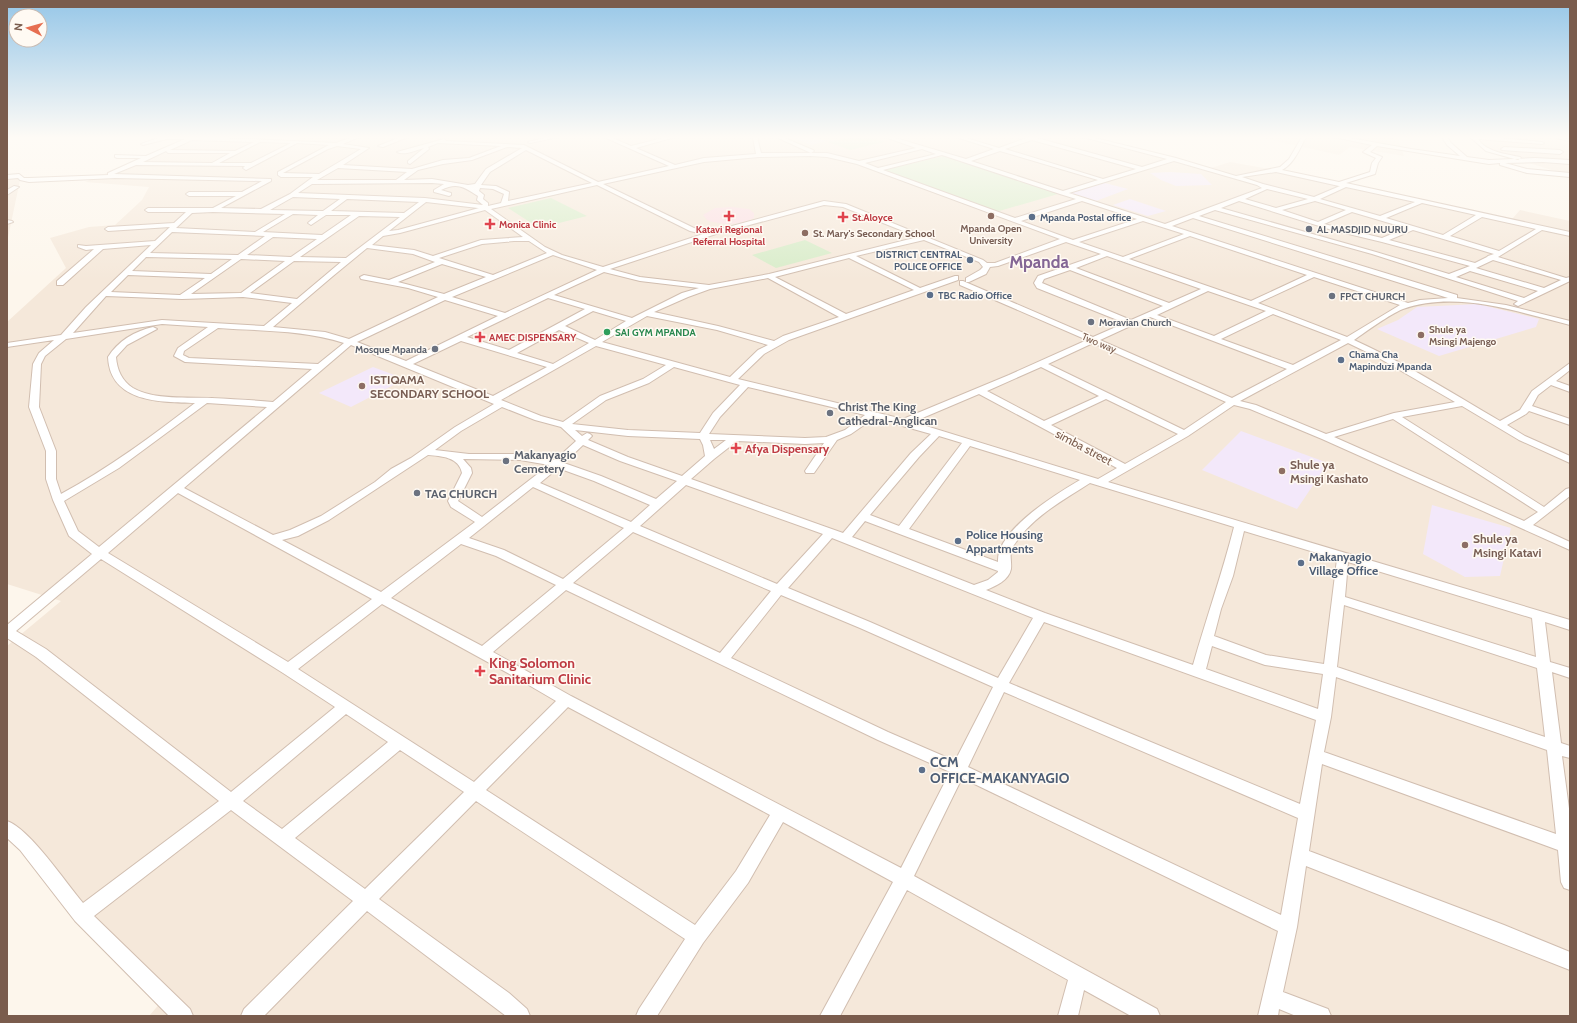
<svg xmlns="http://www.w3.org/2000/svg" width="1577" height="1023" viewBox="0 0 1577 1023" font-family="Cabin,sans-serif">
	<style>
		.residential { fill: #f5e8da }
		.education { fill: #f3e8fa }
		.medical { fill: #fbdfe3 }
		.green { fill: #d8ecc9 }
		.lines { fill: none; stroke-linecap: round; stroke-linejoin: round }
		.minor-casing { stroke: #d1beb0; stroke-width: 2 }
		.minor { fill: #fff; fill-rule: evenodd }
		.health-dot { fill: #e0444e; stroke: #fffaf3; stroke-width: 1.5 }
		.education-dot { fill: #8d6e63; stroke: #fffaf3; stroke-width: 1.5 }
		.service-dot { fill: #5c6f8a; stroke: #fffaf3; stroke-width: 1.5 }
		.worship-dot { fill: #6b7280; stroke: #fffaf3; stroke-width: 1.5 }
		.leisure-dot { fill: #2e9e5b; stroke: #fffaf3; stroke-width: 1.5 }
		.labels { text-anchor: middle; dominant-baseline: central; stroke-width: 3; stroke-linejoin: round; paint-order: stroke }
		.far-health-label { font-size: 10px; font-weight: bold; fill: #be3a42; stroke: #fffaf3; text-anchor: start }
		.far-service-label { font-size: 10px; font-weight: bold; fill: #4e5e75; stroke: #fffaf3; text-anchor: start }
		.far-education-label { font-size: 10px; font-weight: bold; fill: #785e54; stroke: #fffaf3; text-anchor: start }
		.far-worship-label { font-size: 10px; font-weight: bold; fill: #5b616d; stroke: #fffaf3; text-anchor: start }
		.far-leisure-label { font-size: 10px; font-weight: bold; fill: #27864d; stroke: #fffaf3; text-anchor: start }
		.far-street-label { font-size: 10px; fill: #7a5c4d; stroke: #fffaf3 }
		.education-label { font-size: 12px; font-weight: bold; fill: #785e54; stroke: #fffaf3; text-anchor: start }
		.worship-label { font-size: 12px; font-weight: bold; fill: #5b616d; stroke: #fffaf3; text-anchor: start }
		.street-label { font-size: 12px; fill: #7a5c4d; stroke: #fffaf3 }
		.health-label { font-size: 12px; font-weight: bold; fill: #be3a42; stroke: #fffaf3; text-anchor: start }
		.service-label { font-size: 12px; font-weight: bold; fill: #4e5e75; stroke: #fffaf3; text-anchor: start }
		.near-health-label { font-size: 14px; font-weight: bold; fill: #be3a42; stroke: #fffaf3; text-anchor: start }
		.near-service-label { font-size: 14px; font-weight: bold; fill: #4e5e75; stroke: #fffaf3; text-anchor: start }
		.far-town-label { font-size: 17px; font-weight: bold; fill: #846695; stroke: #fffaf3 }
	</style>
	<rect width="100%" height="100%" fill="#fdf6ec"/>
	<path class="residential" d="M304,137H1083L1179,159L1211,168L1230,162L1286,172L1512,219L1520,210L1570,221V1016H149L162,1001L7,837V646L61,601L7,584L8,504H7V322L66,268L50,238L89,227L115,225L142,200L149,187L85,182L185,140L278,144Z
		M1257,137H1397L1404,156L1350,147L1339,155Z
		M1476,137H1570V176L1489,150Z
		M21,175L19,185L7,242V176Z"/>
	<path class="education" d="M790,137H814L826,141L811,145Z
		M1170,172L1201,174L1212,185L1176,186L1161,180L1150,173Z
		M1101,182L1128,189L1096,201L1068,193Z
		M1130,199L1166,211L1148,216L1113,205Z
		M1478,304L1539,319L1536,327L1439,356L1377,329L1398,320L1417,307Z
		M373,367L405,379L351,407L319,393Z
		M1241,431L1328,463L1297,509L1202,470Z
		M1432,505L1511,528L1500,576L1465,577L1423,554Z"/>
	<path class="medical" d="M732,207L749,209L754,213V218L743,223L725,224L708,221L703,215L715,208Z"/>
	<path class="green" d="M852,137H869L884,142L850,150L828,142Z
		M944,156L1058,194L996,212L883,170Z
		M551,198L587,216L539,228L508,208Z
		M805,240L832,253L776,268L752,255Z"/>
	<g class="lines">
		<defs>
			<path id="minor" d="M157,137H202L336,143L352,137H359L343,144L369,148L343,165L412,169L443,160L469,158L501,146L438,143L428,147L429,149L410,164L408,163V161L424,148C416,150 405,156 397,152L444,139L446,141L524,145L598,182L669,166L604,137H610L631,146L667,137H675L636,148L675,165L704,158L756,154L753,137H757L761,153H811L776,137H782L813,150L814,151L811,153H827L859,161L916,148L885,137H892L966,159L994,149L956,137H963L999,148L1026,138L1025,137H1037V138L1142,167L1167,159L1083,137H1091L1176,158L1236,176L1280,167L1289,159L1302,137H1306C1300,148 1294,164 1282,170L1339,182L1370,172L1372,163L1376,158L1363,152L1372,145L1334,137H1344L1411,149L1460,156L1447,145L1442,137H1447L1451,143L1467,157L1489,160L1535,158L1570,160V164L1543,162L1505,163L1527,169L1570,173V177L1527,173L1500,165V163L1489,164L1377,146L1370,152L1382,157L1378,163L1375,174L1346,183L1570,232V236L1542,230L1498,257L1566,278L1570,277V281L1518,306L1514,304L1518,301L1372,254L1215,210L1199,216L1457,295V298L1506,305L1570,321V325C1517,312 1457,290 1403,309C1390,314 1367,331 1354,340C1405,363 1452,393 1500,421L1520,410L1532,391L1570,363V370L1556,381L1570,386V392L1551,385L1538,395L1532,406L1570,419V425L1529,411L1526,414L1507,425L1525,436L1570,456V463L1519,440L1462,406L1402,417L1544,507L1566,489L1570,488V496L1533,525L1570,542V550L1322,439L1250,409L1234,405L1188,436L1108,482L1570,620V630L1545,622L1550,662L1570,668V678L1552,672L1561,743L1570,746V758L1562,756L1570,816V890L1564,888L1561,882L1558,850L1322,764L1309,851L1504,925L1570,952V970L1306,866L1297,927L1283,992L1328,1009L1331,1016H1296L1279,1009L1278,1016H1258L1278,931L962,778L914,876L1157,1009L1160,1016H1131L1084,990L1078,1016H1058L1068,980L907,890L840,1016H820L893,882L783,822L748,883L703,943L657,1016H636L639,1009L685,939L476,801L379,899L509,993L527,1009L530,1016H506L367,911L264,1016H241L244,1009L353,901L231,810L94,916L190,1009L193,1016H169L75,921L20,850L7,838V821C30,829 66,883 83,903L219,801L36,657L7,638V625L92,554L69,536L53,500L46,479V451L29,407L33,364L39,353L54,340L7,347V343L61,335L86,307L151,245L103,249L63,285H57V281L94,249L86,250L78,247V245L86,246L155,241L170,227L108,231L105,229L108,227L174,223L186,212H148L145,210L148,208H213L236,196H189L186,194L189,192H242L262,181L115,178L29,182L20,180L18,178L7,179V175L19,174L24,178H29L108,175V173L141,158H117L115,157V155L146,156L185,139H167L143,145L141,144L158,138ZM192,140L254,142L235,151L170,150ZM1032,140L1136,169L1103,179L1005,149ZM260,142L291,143L251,163H219ZM297,143L329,145L278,172V175L281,177H313L290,194L261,209L221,208L271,181V179L114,174L136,165L245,166L243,168L246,170ZM337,146L361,149L319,174L283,173L328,149ZM507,147L522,148L486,169L475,184L468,185L432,179L404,180L418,170L443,164L472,160ZM922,149L936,154L878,168L865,163ZM526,150L592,183L508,201L509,192L496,186L481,185L490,172ZM166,151L168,153H230L212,163L143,162ZM1000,151L1098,180L1063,191L971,161ZM942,155L1060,194L1076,199L1015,218L883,170ZM810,156L827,157L857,164L1060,239L995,263H987L983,260L846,204L824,201L710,232L694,228L603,184L704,162L759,157ZM1174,161L1257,185L1262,188L1165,224L1069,193ZM338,168L407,172L396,180H317ZM1276,172L1339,186H1340L1314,197L1263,184L1242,177ZM432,183L444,184L434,190V192L449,196L451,195V193L441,190C457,182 464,187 478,196L477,200L483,205L425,198L298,193L312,184ZM597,185L690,231L703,234L603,267L562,255L545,247L491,209ZM1346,187L1415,202L1380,216L1320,199ZM480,188L493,189L504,194L501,203L488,206V203L483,199L484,195L479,191ZM1267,189L1308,199L1276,208L1245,199ZM293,197L340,199L323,211L270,210ZM347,199L419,202L404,213L331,211ZM1082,201L1137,219L1073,240L1021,221ZM1239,201L1332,230L1382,242L1470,266L1449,274L1376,252L1221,208ZM1315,201L1346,210L1318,222L1282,210ZM426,202L478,208H479L398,230L389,231ZM1422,203L1476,215L1443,235L1386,218ZM824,205L843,207L918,237L769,274L709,285L640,277L610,269L716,234ZM485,210L523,237L481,240L433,256L414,250L372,245L383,236L400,233ZM213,212L285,214L255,232L176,228L192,213ZM1352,212L1406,228L1382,238L1324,224ZM293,214L318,215L309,222L308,223L311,225L326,215H351L322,235L263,232ZM359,216L400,217L346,258L300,257ZM1482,217L1536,229L1499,251L1450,236ZM1193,218L1448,298L1420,300L1408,303L1172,226ZM1143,221L1184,234L1123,257L1079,242ZM1413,230L1494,254L1488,256L1487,257L1475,263L1389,240ZM172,232L265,236L238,255L150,253ZM1190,236L1307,275L1251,301L1129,259ZM273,237L317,239L291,257L247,255ZM924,240L979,262L983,267L980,270L966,278V282H969L986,274L990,267L998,266L1066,242L1101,254L1038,276L1034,283L1037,288L1125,323L1093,337L963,281H960V285L1087,340L1009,375L903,419L738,379L764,354L789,340L958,280V276H955L920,288L856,256ZM514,241H529L547,253L493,275L439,258L482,244ZM367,248L413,254L435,262L389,280L364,275L360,277L361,279L408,288L438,297L349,339L325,332L273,327L333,276ZM553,255L597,270L505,313L452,297ZM1107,256L1201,289L1169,303L1076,268ZM146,257L232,259L211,274L132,271ZM849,258L914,290L846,314L775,277ZM241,259L285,261L241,293L191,294ZM1493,260L1561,280L1544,288L1476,268ZM294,261L341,262L297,299L250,293ZM442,264L486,277L444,294L398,282ZM1070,270L1163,306L1131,320L1042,283L1044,279ZM1470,271L1538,291L1524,298L1456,277ZM604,272L640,281L699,288L682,293L632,318L554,295ZM128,275L205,278L180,295L111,292ZM1314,277L1400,305L1347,337L1258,303ZM768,278L839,317L783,336L774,341L718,326L654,312L688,297L710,289ZM1208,291L1266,311L1214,336L1157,315ZM106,296L182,299L243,297L292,303L264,326L162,320L73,333ZM548,298L585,309L509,350L467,337ZM445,300L498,316L406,361L357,342ZM593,311L626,321L595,340L565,326ZM1273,314L1341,340L1293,365L1221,339ZM647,316L717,330L768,345L758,350L730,377L602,342ZM1150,317L1287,369L1232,398L1100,340ZM162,324L208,327L178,348L174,356L185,362L312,369L273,402C253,400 232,399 212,398C189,397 153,400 133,388C122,381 117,370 116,357L127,345L157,329L153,327C135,331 118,341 108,357C110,403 161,402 195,403C152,436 109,468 61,494L56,479V451L39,407L41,364L45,356L66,339ZM218,328C260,331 304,330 344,343L318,364L189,358L183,355L184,351ZM559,330L589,343L553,364L517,353ZM461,341L547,367L493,396L413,364ZM1093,343L1226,402L1184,430L1048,364ZM1348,343L1377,357L1455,402L1394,413L1326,434L1256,405L1240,401ZM351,345L494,404L455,427L411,458L391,469L375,482L321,516L290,530L273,535L184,488ZM596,346L666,365L643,379L600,396L563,422L541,416L501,400ZM674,367L740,385L713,413L700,433L628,430L572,424L606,400L649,383ZM1041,367L1099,396L1044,421L987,391ZM748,387L865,415L845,430L826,437L805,438L709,434L720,417ZM979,394L1117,468L1098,479L913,422ZM1106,399L1178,434L1125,464L1051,425ZM207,403L267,407L99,547L78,531L64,501L119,468ZM502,407L535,420L561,427L576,441L555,460L520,454H469L435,450L461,431ZM874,418L931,434L911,453L843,533L691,479L714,459L737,441L805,444L824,443L805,471L806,473H814L837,440L851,434ZM1393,419L1538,512L1524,521L1334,437ZM575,430L628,436L700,439L703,445L705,456L682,476L628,457L588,440L592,436L590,434L587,433L582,436ZM939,436L962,443L899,526L870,515L919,457ZM710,440H726L714,449ZM583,445L620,461L677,481L656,499L601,476L564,463ZM970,446L1080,480C1056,494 996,531 998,562L909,529ZM428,455C441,456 459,457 462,473L448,501L451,507L475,522L381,592L282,540L298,536L329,520ZM463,459L520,460L549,465L482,517L458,501L472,473L471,468ZM558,468L594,481L650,505L631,522L540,483ZM1090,483L1234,527C1222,574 1206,619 1193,665L1045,613L986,590C996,586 1009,580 1011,569C1012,560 1008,553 1014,545C1031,518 1063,500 1090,483ZM686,485L823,534L777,584L640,526ZM533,487L624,528L563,579L504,550L469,538ZM178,493L372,599L288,662L108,553ZM865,521L998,571V572L988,580L974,585L852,537ZM1244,531L1337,559L1324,664L1266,655L1214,636L1221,609L1233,576ZM633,532L771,591L720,653L573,583ZM832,538L1033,618L998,678L870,622L788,588ZM461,544L496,556L556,585L482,646L391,598ZM101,559L283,673L335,707L231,792L46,649L16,631ZM1348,562L1532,618L1536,657L1345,597ZM566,590L878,740L950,772L901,868L571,696L493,652ZM781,595L860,628L993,687L955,761L888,732L731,658ZM382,604L515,677L556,701L474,782L298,669ZM1344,605L1537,668L1545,737L1337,667ZM1044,622L1316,720L1300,804L1009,683ZM1212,646L1265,665L1323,674L1318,709L1206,669ZM1336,677L1547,750L1556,834L1324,752L1331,717ZM1004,692L1298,818L1281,915L968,767ZM568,707L770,815L736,871L695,925L486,790ZM346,714L388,742L282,829L243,801ZM400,750L464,792L365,889L295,838Z
				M401,137H408L383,147L378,146Z
				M548,137H558L530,143L528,142Z
				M1470,137H1490L1542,142L1544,143L1542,144L1478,139C1486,152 1506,154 1520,157L1521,158L1518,160L1486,151Z
				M1556,137L1570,139V141L1556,138Z
				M1504,147L1560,150L1563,152L1560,154L1502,150L1501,149Z
				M14,186L19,187L7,195V190Z
				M7,220L12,221L13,222L7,224Z"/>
		</defs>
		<use href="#minor" class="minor-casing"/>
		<use href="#minor" class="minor"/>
	</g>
	<linearGradient id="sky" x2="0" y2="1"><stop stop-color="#97c7e8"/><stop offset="0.49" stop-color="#fefbf6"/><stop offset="1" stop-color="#fefbf6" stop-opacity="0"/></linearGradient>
	<rect width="1577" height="280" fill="url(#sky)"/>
	<g class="health-dot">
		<path d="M727 210h4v4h4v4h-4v4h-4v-4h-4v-4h4z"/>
		<path d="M841 211h4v4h4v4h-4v4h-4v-4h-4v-4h4z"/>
		<path d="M488 218h4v4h4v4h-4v4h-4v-4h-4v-4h4z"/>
		<path d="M478 331h4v4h4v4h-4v4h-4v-4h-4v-4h4z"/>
		<path d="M734 442h4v4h4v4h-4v4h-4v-4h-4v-4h4z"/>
		<path d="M478 665h4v4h4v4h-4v4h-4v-4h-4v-4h4z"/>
	</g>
	<g class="education-dot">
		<circle cx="991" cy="216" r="4"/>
		<circle cx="805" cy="233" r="4"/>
		<circle cx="1421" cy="335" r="4"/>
		<circle cx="362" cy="386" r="4"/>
		<circle cx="1282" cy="471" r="4"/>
		<circle cx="1465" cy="545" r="4"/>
	</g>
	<g class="service-dot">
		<circle cx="1032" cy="217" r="4"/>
		<circle cx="970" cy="260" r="4"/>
		<circle cx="930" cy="295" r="4"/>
		<circle cx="1341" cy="360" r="4"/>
		<circle cx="958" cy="541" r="4"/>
		<circle cx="1301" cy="563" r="4"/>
		<circle cx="922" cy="770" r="4"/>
	</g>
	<g class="worship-dot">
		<circle cx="1309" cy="229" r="4"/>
		<circle cx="1332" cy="296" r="4"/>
		<circle cx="1091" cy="322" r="4"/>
		<circle cx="435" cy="349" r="4"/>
		<circle cx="830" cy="413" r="4"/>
		<circle cx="506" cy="461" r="4"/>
		<circle cx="417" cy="493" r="4"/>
	</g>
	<circle class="leisure-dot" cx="607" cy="332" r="4"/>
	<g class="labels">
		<g class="far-health-label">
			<text x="852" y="217">St.Aloyce</text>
			<text x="499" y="224">Monica Clinic</text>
			<text x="729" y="229" text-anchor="middle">Katavi Regional<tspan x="729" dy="12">Referral Hospital</tspan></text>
			<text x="489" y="337">AMEC DISPENSARY</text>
		</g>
		<g class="far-service-label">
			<text x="1040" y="217">Mpanda Postal office</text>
			<text x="962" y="254" text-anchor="end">DISTRICT CENTRAL<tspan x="962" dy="12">POLICE OFFICE</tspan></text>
			<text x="938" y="295">TBC Radio Office</text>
			<text x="1349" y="354">Chama Cha<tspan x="1349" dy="12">Mapinduzi Mpanda</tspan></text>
		</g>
		<g class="far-education-label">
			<text x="991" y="228" text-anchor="middle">Mpanda Open<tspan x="991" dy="12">University</tspan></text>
			<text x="813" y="233">St. Mary's Secondary School</text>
			<text x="1429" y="329">Shule ya<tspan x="1429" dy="12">Msingi Majengo</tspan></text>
		</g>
		<g class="far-worship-label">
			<text x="1317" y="229">AL MASDJID NUURU</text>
			<text x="1340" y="296">FPCT CHURCH</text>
			<text x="1099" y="322">Moravian Church</text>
			<text x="427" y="349" text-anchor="end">Mosque Mpanda</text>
		</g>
		<g class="far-leisure-label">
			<text x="615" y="332">SAI GYM MPANDA</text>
		</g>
		<g class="far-street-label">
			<text transform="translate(1099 343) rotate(23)">Two way</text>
		</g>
		<g class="education-label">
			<text x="370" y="379">ISTIQAMA<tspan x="370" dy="14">SECONDARY SCHOOL</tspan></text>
			<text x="1290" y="464">Shule ya<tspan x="1290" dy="14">Msingi Kashato</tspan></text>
			<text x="1473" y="538">Shule ya<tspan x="1473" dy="14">Msingi Katavi</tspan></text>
		</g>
		<g class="worship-label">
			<text x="838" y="406">Christ The King<tspan x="838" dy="14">Cathedral-Anglican</tspan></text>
			<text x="514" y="454">Makanyagio<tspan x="514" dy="14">Cemetery</tspan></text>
			<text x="425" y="493">TAG CHURCH</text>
		</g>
		<g class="street-label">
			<text transform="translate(1084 447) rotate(28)">simba street</text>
		</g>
		<g class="health-label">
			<text x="745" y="448">Afya Dispensary</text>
		</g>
		<g class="service-label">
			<text x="966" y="534">Police Housing<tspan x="966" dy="14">Appartments</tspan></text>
			<text x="1309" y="556">Makanyagio<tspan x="1309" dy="14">Village Office</tspan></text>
		</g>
		<g class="near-health-label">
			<text x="489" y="663">King Solomon<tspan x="489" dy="16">Sanitarium Clinic</tspan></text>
		</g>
		<g class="near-service-label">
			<text x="930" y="762">CCM<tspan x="930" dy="16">OFFICE-MAKANYAGIO</tspan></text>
		</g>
		<g class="far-town-label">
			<text x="1039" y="262">Mpanda</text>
		</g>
	</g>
	<rect width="1577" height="1023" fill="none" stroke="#7a5c4d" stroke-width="16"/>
	<g transform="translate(28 28) rotate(276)"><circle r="19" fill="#fffaf3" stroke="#cabbb1"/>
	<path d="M0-3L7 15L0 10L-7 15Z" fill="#e76f51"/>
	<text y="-6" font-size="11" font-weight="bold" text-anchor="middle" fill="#7a5c4d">N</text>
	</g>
</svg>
